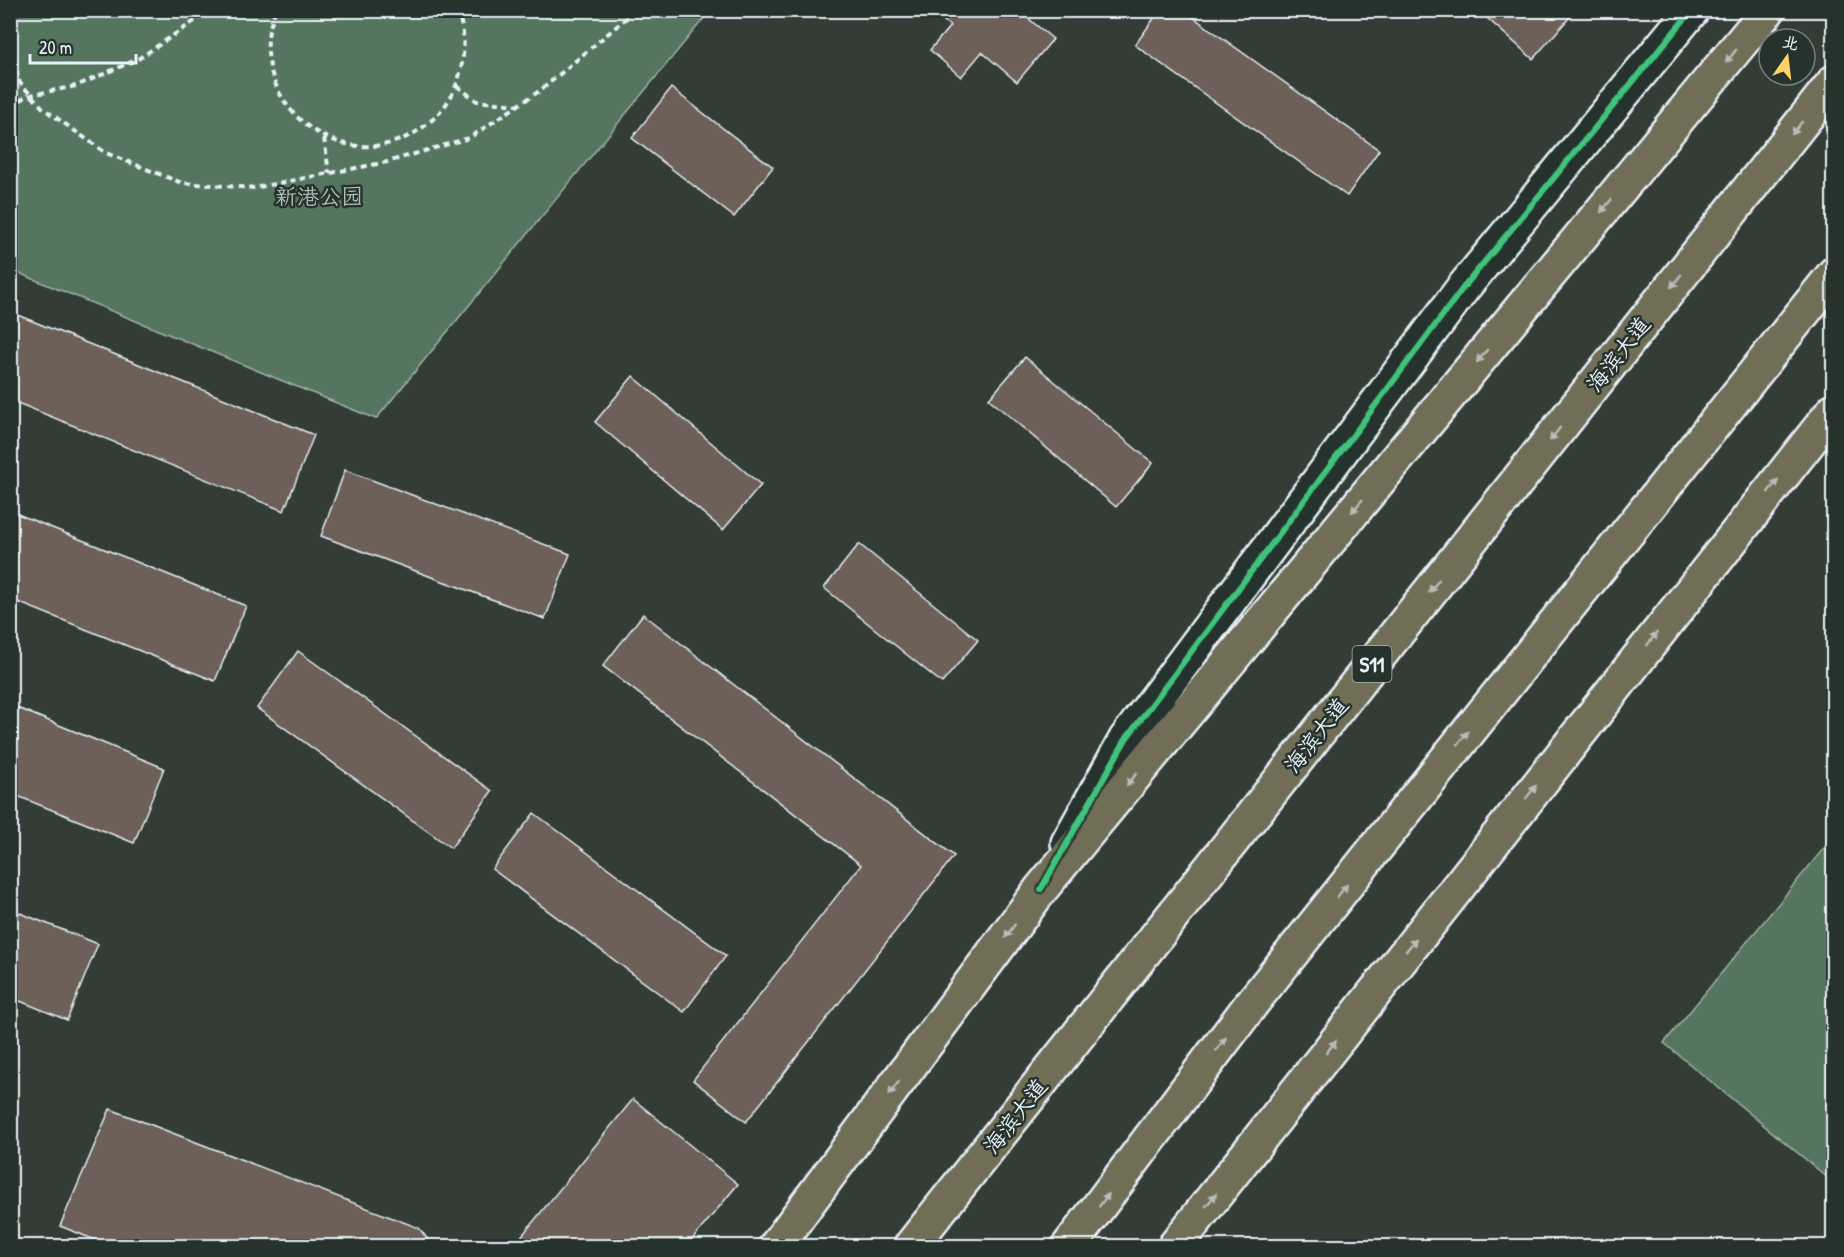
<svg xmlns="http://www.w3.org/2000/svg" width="1844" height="1257" viewBox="0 0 1844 1257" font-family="'Patrick Hand','LXGW WenKai TC',sans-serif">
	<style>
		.green { fill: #56755e; stroke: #9fb3ab; stroke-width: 1.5 }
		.building { fill: #6c6058; stroke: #e8f1f8; stroke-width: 1.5 }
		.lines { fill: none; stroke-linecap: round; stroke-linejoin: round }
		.minor-casing { stroke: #e8f1f8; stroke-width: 38 }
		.highway-casing { stroke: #e8f1f8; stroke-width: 38 }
		.path { stroke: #e8f1f8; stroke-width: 4; stroke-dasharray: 6 4.5; stroke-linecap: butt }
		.minor { stroke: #26332d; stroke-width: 33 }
		.highway { stroke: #716e59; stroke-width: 33 }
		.cycleway-casing { stroke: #26332d; stroke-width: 10 }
		.cycleway { stroke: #40c37c; stroke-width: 6 }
		.oneway { fill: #b8bdb8 }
		.labels { text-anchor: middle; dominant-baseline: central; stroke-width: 5; stroke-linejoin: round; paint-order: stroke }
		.shield { fill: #26332d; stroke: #aeb8bb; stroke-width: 1.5 }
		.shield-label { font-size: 21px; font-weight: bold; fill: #e8f1f8 }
		.park-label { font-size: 22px; fill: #aebfba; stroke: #26332d }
		.street-label { font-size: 22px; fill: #e8f1f8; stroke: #26332d }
	</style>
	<rect width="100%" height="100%" fill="#343c36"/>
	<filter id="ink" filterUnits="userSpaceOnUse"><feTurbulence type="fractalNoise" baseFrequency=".0167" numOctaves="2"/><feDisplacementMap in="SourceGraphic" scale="12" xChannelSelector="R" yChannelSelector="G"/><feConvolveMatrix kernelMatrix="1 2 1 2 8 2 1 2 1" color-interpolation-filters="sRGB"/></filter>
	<g filter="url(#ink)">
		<path class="green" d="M10,11L11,10L710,11L376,419L11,270Z
			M1833,837V1182L1664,1043Z"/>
		<path class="building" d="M931,10H1018L1053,39L1017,82L982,52L961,77L930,50L950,26Z
			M1160,10H1183L1379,150L1347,196L1135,45Z
			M1478,10H1576L1533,59Z
			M671,88L773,167L734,217L632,138Z
			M10,312L314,435L284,511L10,400Z
			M1025,357L1153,463L1116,507L989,399Z
			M633,376L761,485L723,530L595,422Z
			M345,470L570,554L545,619L321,536Z
			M10,511L246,606L215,681L10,599Z
			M859,544L978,640L942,683L824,588Z
			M643,614L954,856L746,1122L693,1080L861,865L603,666Z
			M298,651L492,791L451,848L257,708Z
			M10,705L164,768L134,843L10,793Z
			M534,813L726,956L684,1012L492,869Z
			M10,909L98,944L67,1020L10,997Z
			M633,1099L738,1184L687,1246H518L520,1238Z
			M110,1109L419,1228L433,1246H110L60,1226Z"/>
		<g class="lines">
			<defs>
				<path id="minor" d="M1068,843L1126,739L1463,288L1692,10"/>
				<path id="highway" d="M776,1246L1041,889L1768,10
					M911,1246L1834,82
					M1069,1246L1252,1003L1834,274
					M1175,1246L1834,410"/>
			</defs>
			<use href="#minor" class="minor-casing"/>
			<use href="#highway" class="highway-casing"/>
			<path class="path" d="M275,10C273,19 269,28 268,37C262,123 357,179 426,125C443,112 455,94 460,73C465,52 466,30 456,10
				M10,50L20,83L44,109L106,153L182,183L254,188L387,162L469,138L541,90L636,10
				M457,86L477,101L517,105
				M10,105L31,95L76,86L138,59L211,10
				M324,138L329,173"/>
			<use href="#minor" class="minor"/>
			<use href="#highway" class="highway"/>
			<defs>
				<path id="cycleway" d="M1041,889L1126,739L1463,288L1692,10"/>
			</defs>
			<use href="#cycleway" class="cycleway-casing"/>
			<use href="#cycleway" class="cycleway"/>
		</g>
		<defs><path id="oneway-solid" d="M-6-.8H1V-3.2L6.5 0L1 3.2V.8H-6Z" transform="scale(1.5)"/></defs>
		<g class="oneway">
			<use href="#oneway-solid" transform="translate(1731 56) rotate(130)"/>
			<use href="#oneway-solid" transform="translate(1797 128) rotate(128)"/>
			<use href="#oneway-solid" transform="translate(1606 206) rotate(130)"/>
			<use href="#oneway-solid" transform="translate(1676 281) rotate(128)"/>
			<use href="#oneway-solid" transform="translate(1482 356) rotate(130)"/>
			<use href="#oneway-solid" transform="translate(1555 434) rotate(128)"/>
			<use href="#oneway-solid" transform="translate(1773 486) rotate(-52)"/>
			<use href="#oneway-solid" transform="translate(1357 506) rotate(130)"/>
			<use href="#oneway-solid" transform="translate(1434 586) rotate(128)"/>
			<use href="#oneway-solid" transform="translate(1652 639) rotate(-52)"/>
			<use href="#oneway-solid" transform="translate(1463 738) rotate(-51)"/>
			<use href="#oneway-solid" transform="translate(1132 779) rotate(129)"/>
			<use href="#oneway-solid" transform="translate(1531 792) rotate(-52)"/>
			<use href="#oneway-solid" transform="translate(1342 891) rotate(-51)"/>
			<use href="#oneway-solid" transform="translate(1010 931) rotate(127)"/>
			<use href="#oneway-solid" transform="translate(1411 945) rotate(-52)"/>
			<use href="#oneway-solid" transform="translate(1221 1044) rotate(-53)"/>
			<use href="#oneway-solid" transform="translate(1331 1047) rotate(-52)"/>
			<use href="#oneway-solid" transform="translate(894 1088) rotate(127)"/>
			<use href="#oneway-solid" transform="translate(1104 1200) rotate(-53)"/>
			<use href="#oneway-solid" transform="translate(1211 1200) rotate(-52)"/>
		</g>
	</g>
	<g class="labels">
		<rect class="shield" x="1352.5" y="646" width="39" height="36" rx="4.5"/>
		<g class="shield-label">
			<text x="1372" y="664">S11</text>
		</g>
		<g class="park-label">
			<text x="319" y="196">新港公园</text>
		</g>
		<g class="street-label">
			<text transform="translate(1618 354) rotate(-52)">海滨大道</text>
			<text transform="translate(1316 735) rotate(-52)">海滨大道</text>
			<text transform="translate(1015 1116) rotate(-52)">海滨大道</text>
		</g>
	</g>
	<rect width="1844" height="1257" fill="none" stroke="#26332d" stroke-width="36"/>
	<rect x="18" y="18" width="1808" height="1221" fill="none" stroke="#e8f1f8" stroke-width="2" filter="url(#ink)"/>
	<g transform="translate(1787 57) rotate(14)"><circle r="28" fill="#26332d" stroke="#747f7e" stroke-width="1.5"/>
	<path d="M0-4.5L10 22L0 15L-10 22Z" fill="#ffd166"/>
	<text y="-9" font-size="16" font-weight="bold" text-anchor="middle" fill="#e8f1f8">北</text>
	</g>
	<path d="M30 54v9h106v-9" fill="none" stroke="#e8f1f8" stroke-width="3"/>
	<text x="39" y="54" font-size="18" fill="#e8f1f8" stroke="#26332d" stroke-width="4.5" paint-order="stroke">20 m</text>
</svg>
